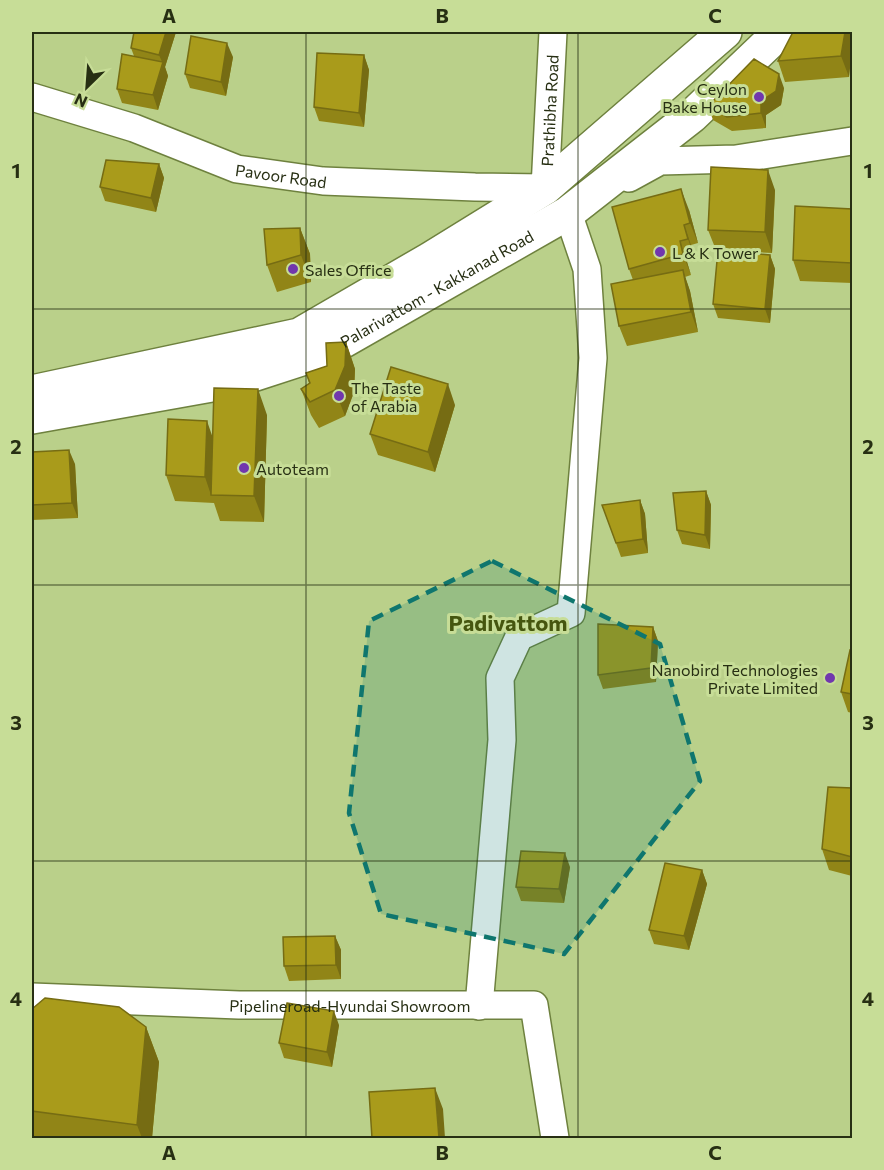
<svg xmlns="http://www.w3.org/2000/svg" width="884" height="1170" viewBox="0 0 884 1170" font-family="Commissioner,sans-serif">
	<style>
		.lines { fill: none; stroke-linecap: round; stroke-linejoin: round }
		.minor-casing { stroke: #6e813e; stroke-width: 30 }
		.primary-casing { stroke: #6e813e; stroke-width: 36 }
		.minor { stroke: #fff; stroke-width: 27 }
		.primary { stroke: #fff; stroke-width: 33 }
		.wall { fill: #918517 }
		.shaded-wall { fill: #766c13 }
		.building { fill: #a99b1b; stroke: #766c13; stroke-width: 1.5 }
		.marked { fill: #0f766e; fill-opacity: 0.2; stroke: #0f766e; stroke-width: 4.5; stroke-dasharray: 12 8; stroke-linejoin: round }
		.grid { fill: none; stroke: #272f13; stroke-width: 1.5; stroke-opacity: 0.55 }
		.poi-dot { fill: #7137ad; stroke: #c7dd97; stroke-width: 2 }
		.labels { text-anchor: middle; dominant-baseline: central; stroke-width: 6; stroke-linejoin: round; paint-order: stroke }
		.poi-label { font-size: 16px; fill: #272f13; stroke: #c7dd97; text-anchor: start }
		.street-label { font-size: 16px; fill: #272f13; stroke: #c7dd97 }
		.district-label { font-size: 22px; font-weight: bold; fill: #45560f; stroke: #c7dd97 }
		.neatline { fill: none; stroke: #272f13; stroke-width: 2 }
		.grid-label { font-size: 20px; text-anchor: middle; font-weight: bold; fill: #272f13 }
	</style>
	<rect width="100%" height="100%" fill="#bad08a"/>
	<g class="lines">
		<defs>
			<g id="minor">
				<path id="s1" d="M32,97L134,128L237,169L323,181L475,187L545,188L553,32"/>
				<path d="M629,178L660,161L736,159L852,141"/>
				<path id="s2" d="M32,997L239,1005H534L555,1138"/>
				<path d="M479,1006L502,740L500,678L519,637L571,613L593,358L587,269L568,213L585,203"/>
			</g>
			<g id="primary">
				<path d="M32,392L299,335L430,259L545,188L725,32"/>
				<path id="s3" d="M32,417L234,381L326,351L568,213L692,116L780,32"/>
			</g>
		</defs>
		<use href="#minor" class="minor-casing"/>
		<use href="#primary" class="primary-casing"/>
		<use href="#minor" class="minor"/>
		<use href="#primary" class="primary"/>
	</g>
	<path class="wall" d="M134,32H176L165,67L168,76L158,110L122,103L117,89L134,56L131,48Z
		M852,32L849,77L785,82L778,61Z
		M364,55L369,70L364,127L319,121L314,107Z
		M233,57L226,96L190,88L185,74Z
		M784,88L781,105L766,115V128L732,131L713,120L708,106Z
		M159,164L164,178L156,212L105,201L100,187Z
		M775,190L772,253L721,250L770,255L775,269L770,323L718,318L713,304L718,250H716L708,230Z
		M852,209V283L800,281L793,260Z
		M689,210L698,243L691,245L695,259L687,262L691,275L685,277L690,291L698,332L627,346L619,326L633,280L629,269Z
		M300,228L310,254L311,282L277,292L267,265Z
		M346,342L355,369L354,392L345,416L319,428L311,415L301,389L309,383L306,373L327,366Z
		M455,405L435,472L378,455L370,434Z
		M267,415L264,522L220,521L214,503L175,501L166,475L212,436Z
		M32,452L75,464L78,518L32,520Z
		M706,491L711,505L710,549L682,544L677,530Z
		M640,500L645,514L648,553L621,557L602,505Z
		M653,627L658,641L656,682L603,689L598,675Z
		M852,651V713L848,712L841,692Z
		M852,788V876L829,870L822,849Z
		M570,867L564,903L521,901L516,887Z
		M702,870L707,884L689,950L654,944L649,930Z
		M335,936L341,950V979L289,981L284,966Z
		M32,1009L146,1027L159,1062L152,1138H34L32,1132Z
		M339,1025L332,1067L284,1058L279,1043Z"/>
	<path class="shaded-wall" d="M166,32H176L165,67L168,76L158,110L153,95L163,64L159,55Z
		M845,32H852V50L849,77L841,56Z
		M227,43L233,57L226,96L221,82Z
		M364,55L369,70L364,127L359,113Z
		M779,74L784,88L781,105L766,115V128L761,113V101Z
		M159,164L164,178L156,212L151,198Z
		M768,170L775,190L772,253L765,232Z
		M681,189L689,210L698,243L690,223Z
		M684,225L691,245L695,259L688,239Z
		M300,228L310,254L311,282L301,255Z
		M680,241L687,262L691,275L683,254Z
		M770,255L775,269L770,323L765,309Z
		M683,270L690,291L698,332L691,312Z
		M346,342L355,369L354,392L345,416L335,390Z
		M448,384L455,405L435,472L428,452Z
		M258,389L267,415L264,522L254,496Z
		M207,421L216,447L211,495L205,477Z
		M69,450L75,464L78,518L72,503Z
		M706,491L711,505L710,549L705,535Z
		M640,500L645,514L648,553L643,539Z
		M653,627L658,641L656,682L651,668Z
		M565,853L570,867L564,903L559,889Z
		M702,870L707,884L689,950L684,936Z
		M335,936L341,950V979L336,965Z
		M334,1011L339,1025L332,1067L327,1052Z
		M146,1027L159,1062L152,1138H142L137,1125Z
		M435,1088L443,1109L445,1138H439Z"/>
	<path class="building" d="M134,32H166L159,55L131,48Z
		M793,32H845L841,56L778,61Z
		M191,36L227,43L221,82L185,74Z
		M317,53L364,55L359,113L314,107Z
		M122,54L163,62L153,95L117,89Z
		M754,59L779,74L776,91L761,101V113L727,117L708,106Z
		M106,160L159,164L151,198L100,187Z
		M711,167L768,170L765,232L708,230Z
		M681,189L690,223L684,225L688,239L680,241L683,254L629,269L612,207Z
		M795,206L852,209V263L793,260Z
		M300,228L301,255L267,265L264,229Z
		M718,250L770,255L765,309L713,304Z
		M683,270L691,312L619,326L611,284Z
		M346,342L345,366L335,390L310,402L301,389L310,383L306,373L327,366L326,343Z
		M391,367L448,384L428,452L370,434Z
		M214,388L258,389L254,496L211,495Z
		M168,419L207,421L205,477L166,475Z
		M69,450L72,503L32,505V452Z
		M706,491L705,535L677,530L673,493Z
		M640,500L643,539L616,543L602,505Z
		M598,624L653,627L651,668L598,675Z
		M850,650L852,651V694L841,692Z
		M828,787L852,788V857L822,849Z
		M521,851L565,853L559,889L516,887Z
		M665,863L702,870L684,936L649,930Z
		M335,936L336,965L284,966L283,937Z
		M45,998L119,1007L146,1027L137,1125L32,1111V1009Z
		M287,1003L334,1011L327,1052L279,1043Z
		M435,1088L439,1138H372L369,1092Z"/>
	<path class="marked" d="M492,561L660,644L700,781L564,954L381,914L349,813L369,621Z"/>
	<path class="grid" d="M306,32V1138M578,32V1138M32,309H852M32,585H852M32,861H852"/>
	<g class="poi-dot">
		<circle cx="759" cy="97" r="6"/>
		<circle cx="660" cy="252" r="6"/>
		<circle cx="293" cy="269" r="6"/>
		<circle cx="339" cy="396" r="6"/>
		<circle cx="244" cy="468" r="6"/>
		<circle cx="830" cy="678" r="6"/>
	</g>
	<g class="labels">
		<g class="poi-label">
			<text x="747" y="88" text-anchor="end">Ceylon<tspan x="747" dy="18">Bake House</tspan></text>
			<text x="672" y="252">L &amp; K Tower</text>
			<text x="305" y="269">Sales Office</text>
			<text x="351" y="387">The Taste<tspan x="351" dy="18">of Arabia</tspan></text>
			<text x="256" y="468">Autoteam</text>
			<text x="818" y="669" text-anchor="end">Nanobird Technologies<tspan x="818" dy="18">Private Limited</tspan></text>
		</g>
		<g class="street-label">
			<text stroke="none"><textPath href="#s1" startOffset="604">Prathibha Road</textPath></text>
			<text stroke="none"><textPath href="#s1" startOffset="262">Pavoor Road</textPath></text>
			<text stroke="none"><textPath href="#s3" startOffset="429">Palarivattom - Kakkanad Road</textPath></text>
			<text stroke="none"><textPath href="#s2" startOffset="318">Pipelineroad-Hyundai Showroom</textPath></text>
		</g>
		<g class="district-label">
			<text x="508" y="622">Padivattom</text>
		</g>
	</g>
	<rect width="884" height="1170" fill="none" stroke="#c7dd97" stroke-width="66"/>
	<g transform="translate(87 87) rotate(205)" stroke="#c7dd97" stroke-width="4.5" paint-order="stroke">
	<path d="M0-4.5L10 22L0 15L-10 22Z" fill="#272f13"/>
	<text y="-9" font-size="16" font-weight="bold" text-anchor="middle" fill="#272f13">N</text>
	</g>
	<rect x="33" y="33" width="818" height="1104" class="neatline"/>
	<g class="grid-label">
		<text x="169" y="23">A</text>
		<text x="442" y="23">B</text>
		<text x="715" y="23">C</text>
		<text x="16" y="178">1</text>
		<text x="868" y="178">1</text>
		<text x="16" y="454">2</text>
		<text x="868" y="454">2</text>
		<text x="16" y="730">3</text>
		<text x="868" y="730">3</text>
		<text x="16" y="1006">4</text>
		<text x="868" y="1006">4</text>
		<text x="169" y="1160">A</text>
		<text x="442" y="1160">B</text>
		<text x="715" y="1160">C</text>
	</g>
</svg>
